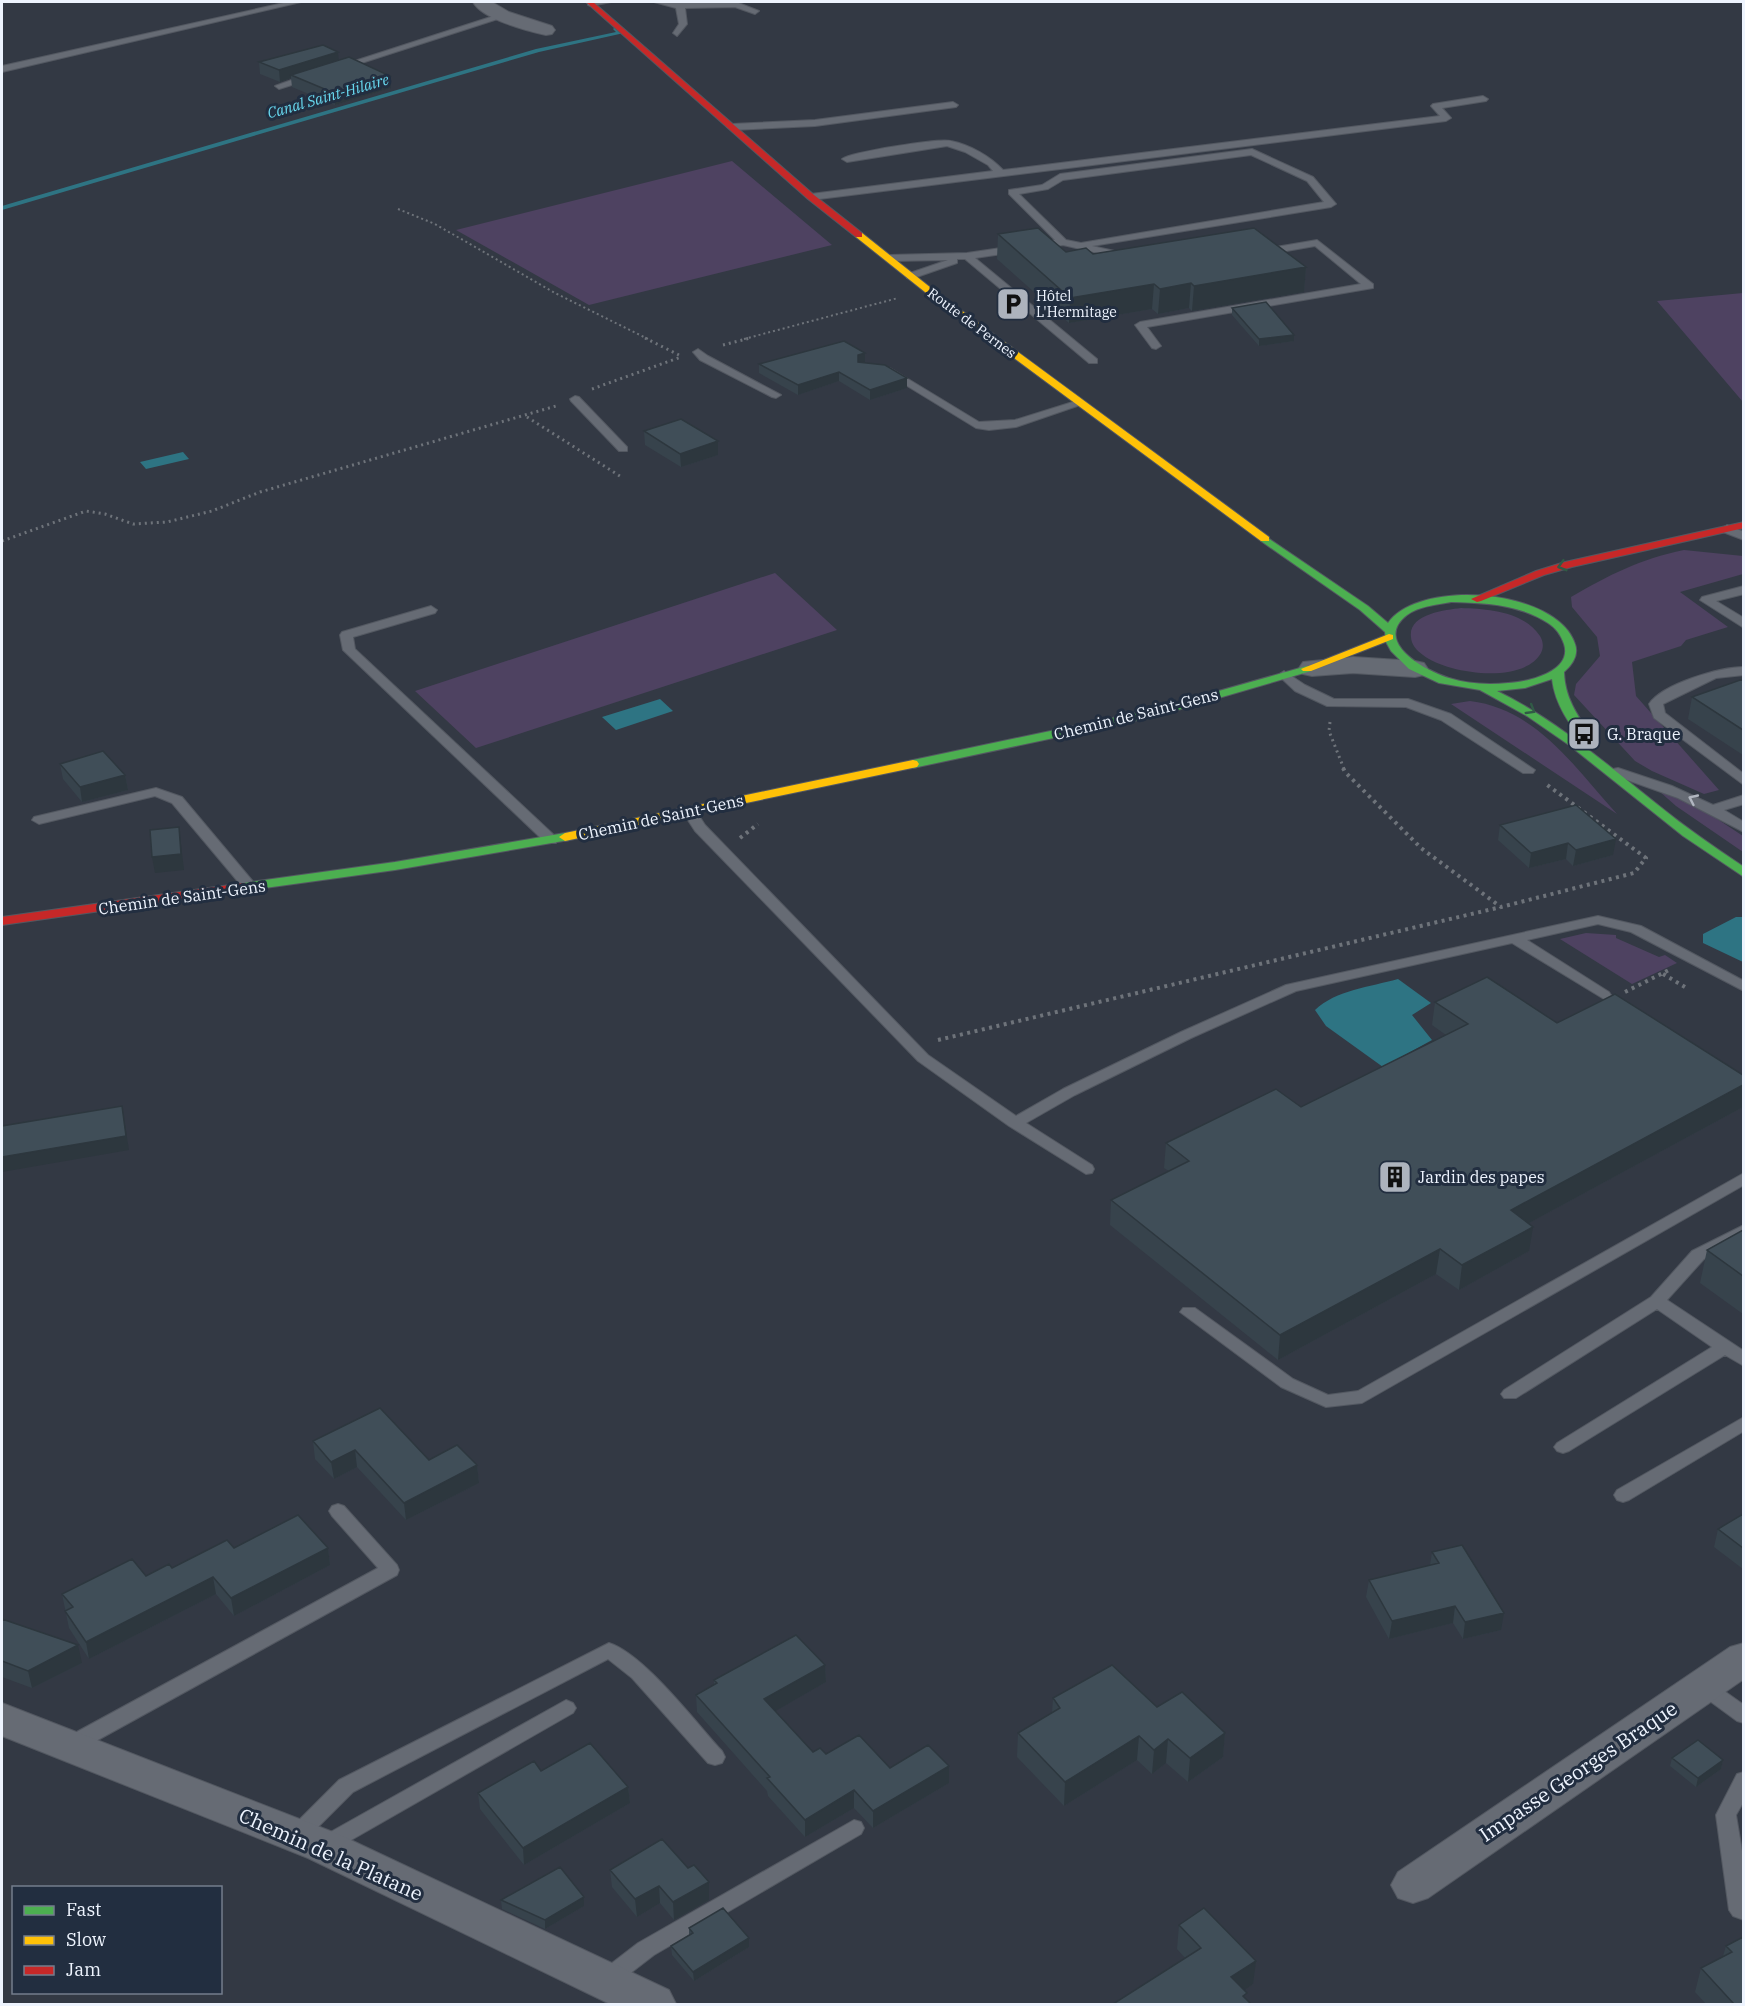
<svg xmlns="http://www.w3.org/2000/svg" width="1745" height="2006" viewBox="0 0 1745 2006" font-family="'IBM Plex Serif',serif">
	<style>
		.green { fill: #4e4261 }
		.water { fill: #2e7483 }
		.lines { fill: none; stroke-linecap: round; stroke-linejoin: round }
		.stream { fill: #2e7483; fill-rule: evenodd }
		.lane-casing { stroke: #535861; stroke-width: 2 }
		.street-casing { stroke: #535861; stroke-width: 2 }
		.fast-casing { stroke: #535861; stroke-width: 2 }
		.slow-casing { stroke: #535861; stroke-width: 2 }
		.jam-casing { stroke: #535861; stroke-width: 2 }
		.path-far2 { stroke: #6e737a; stroke-width: 2; stroke-dasharray: 2 3; stroke-linecap: butt }
		.path-far1 { stroke: #6e737a; stroke-width: 3; stroke-dasharray: 2 4; stroke-linecap: butt }
		.path { stroke: #6e737a; stroke-width: 4; stroke-dasharray: 3 4.5; stroke-linecap: butt }
		.lane { fill: #666b74; fill-rule: evenodd }
		.street { fill: #666b74; fill-rule: evenodd }
		.fast { fill: #4caf50; fill-rule: evenodd }
		.slow { fill: #ffc107; fill-rule: evenodd }
		.jam { fill: #c62828; fill-rule: evenodd }
		.wall { fill: #37434c }
		.shaded-wall { fill: #2d373e }
		.building { fill: #404e58; stroke: #2d373e; stroke-width: 1.5 }
		.oneway { stroke: #315b46 }
		.oneway2 { stroke: #b1b6c0 }
		.labels { text-anchor: middle; dominant-baseline: central; stroke-width: 6; stroke-linejoin: round; paint-order: stroke }
		.far-poi-label { font-size: 14px; fill: #eef4fe; stroke: #222e40; text-anchor: start }
		.far-street-label { font-size: 14px; fill: #eef4fe; stroke: #222e40 }
		.far-water-label { font-size: 15px; font-style: italic; fill: #68d9f0; stroke: #222e40 }
		.street-label { font-size: 16px; fill: #eef4fe; stroke: #222e40 }
		.poi-label { font-size: 16px; fill: #eef4fe; stroke: #222e40; text-anchor: start }
		.near-street-label { font-size: 20px; fill: #eef4fe; stroke: #222e40 }
	</style>
	<rect width="100%" height="100%" fill="#333944"/>
	<path class="green" d="M732,161L832,245L589,305L456,230Z
		M1743,293H1744L1743,402L1657,301Z
		M1684,550L1743,556V574L1680,592L1728,627L1686,640L1681,646L1632,662L1636,696L1719,790L1704,794L1652,771L1635,761L1574,695L1576,684L1600,656L1597,637L1572,607L1571,597C1609,575 1640,559 1684,550Z
		M775,573L837,630L476,748L415,691Z
		M1461,608C1488,609 1523,611 1540,636C1543,641 1544,647 1541,653C1523,685 1447,674 1423,655C1417,651 1411,644 1411,637C1408,614 1445,610 1461,608Z
		M1470,701C1537,709 1575,768 1617,814L1451,704Z
		M1662,790L1690,801L1743,836V852L1676,806L1659,791Z
		M1586,933L1616,935V938L1659,957L1665,955L1677,963L1632,984L1560,939Z"/>
	<path class="water" d="M183,452L189,459L146,469L140,462Z
		M660,699L673,711L616,730L602,717Z
		M1736,917H1743V962L1703,943V934Z
		M1398,979L1431,1003L1412,1015L1432,1040L1383,1067L1326,1026L1315,1010C1336,990 1370,987 1398,979Z"/>
	<g class="lines">
		<path class="stream" d="M614,28H618L624,33L539,52L2,210V206L536,49L616,32L613,29Z"/>
		<defs>
			<path id="lane" d="M288,2H301L2,72V66Z
				M588,2H611L591,6L588,5Z
				M654,2H736L759,11L755,14L735,7L685,8L687,24L677,36L673,33L679,24L676,8Z
				M500,14L507,16L343,69L336,67Z
				M311,73L315,76L314,78L279,89L275,86Z
				M1483,96L1488,99L1486,101L1442,108L1451,118L1446,121L811,200L806,197L811,194L993,171L988,165L965,152L947,146L847,162L842,159C852,152 939,138 951,141C970,145 990,156 1003,170L1440,116L1431,106L1433,104Z
				M953,102L958,105L956,107L815,126L732,130L727,127L732,124L815,120Z
				M1252,149L1313,177L1336,204L1331,207L1092,246L1128,254V258L1124,259L1063,245L975,258L1097,359V363H1089L965,259H957V263L911,279L907,278V274L948,260L890,261L885,258L890,255L967,253L1055,240L1009,194V190L1042,185L1060,174ZM1251,155L1307,181L1324,202L1081,243L1066,240L1019,194L1048,189L1063,180Z
				M1317,240L1373,284V288L1147,327L1161,346L1156,349L1152,348L1135,325L1140,322L1361,284L1315,246L1275,253L1258,244L1263,241L1276,247Z
				M698,349L708,356L781,395L776,398L772,397L700,360L693,352Z
				M890,368L979,422L1015,420L1076,401L1080,400L1086,403L1016,427L989,430L976,428L886,373L885,371Z
				M575,396L579,397L627,447V451H619L571,401L570,399Z
				M1727,525L1744,532V540L1723,532L1721,529Z
				M1744,586V594L1716,601L1744,618V628L1700,600L1702,597Z
				M431,606L437,610L435,613L353,637L355,649L556,837L558,840L556,843H546L343,650L340,635L342,632Z
				M1744,667V675L1716,678L1663,704L1665,713L1744,774V785L1654,718L1649,704C1662,684 1720,667 1744,667Z
				M1284,671L1305,685L1334,699H1408L1451,714L1535,770L1533,773H1523L1441,720L1406,707L1327,706L1295,691L1278,675Z
				M1618,768L1672,786L1713,805L1744,795V804L1724,810L1744,822V832L1678,798L1613,775L1611,772L1613,769Z
				M156,788L182,797L255,884L257,887L255,890H245L172,803L155,796L39,824L32,820L34,817Z
				M689,807L694,808L705,825L928,1055L1016,1116L1063,1089L1181,1032L1286,985L1598,916L1641,926L1744,981V991L1631,932L1598,924L1527,940L1609,992L1611,995L1604,999L1512,943L1296,991L1191,1038L1075,1095L1026,1123L1092,1165L1094,1169L1092,1173L1086,1174L1009,1126L918,1061L695,831L682,811Z
				M1744,1173V1185L1362,1403L1326,1407L1281,1387L1180,1312L1183,1308H1195L1293,1379L1328,1395L1358,1391Z
				M1744,1225V1237L1704,1259L1667,1300L1744,1351V1366L1725,1355L1569,1451L1563,1453L1557,1451L1554,1447L1557,1443L1712,1347L1657,1309L1516,1398H1504L1501,1394L1504,1390L1651,1297L1692,1251Z
				M1744,1417V1431L1629,1500L1623,1502L1617,1500L1614,1495L1617,1490Z
				M338,1504L344,1506L397,1565L399,1570L397,1575L76,1752L69,1754L62,1752L59,1746L62,1740L378,1568L332,1516L329,1511L332,1506Z
				M609,1643C644,1654 696,1723 722,1751L725,1757L722,1763L715,1765L708,1763L632,1678L608,1659L353,1792L303,1842L296,1844L289,1842L286,1836L289,1830L339,1780Z
				M1703,1679L1710,1681L1744,1705V1723L1737,1721L1696,1691L1693,1686L1696,1681Z
				M566,1700L573,1703L576,1708L573,1713L332,1851L325,1853L318,1851L315,1845L318,1839Z
				M1744,1772V1801L1736,1815L1744,1863V1920L1733,1916L1729,1910L1716,1815L1737,1774Z
				M854,1820L861,1822L864,1828L861,1834L654,1955L615,1985L607,1988L599,1985L596,1979L599,1973L638,1943Z"/>
			<path id="street" d="M473,2H492L509,12L552,26L555,30L552,34L546,35C527,31 482,19 473,2Z
				M1353,657L1415,661L1424,663L1428,669L1424,675L1415,677L1353,673L1312,676L1303,674L1299,668L1303,662Z
				M1744,1643V1679L1428,1898L1413,1903L1398,1898L1391,1885L1398,1872L1730,1647Z
				M2,1703L338,1834L669,1990L676,2004H610L308,1858L2,1736Z"/>
			<path id="fast" d="M1265,536L1368,606L1388,623C1420,578 1557,589 1575,644C1579,655 1572,665 1564,672C1565,701 1580,719 1596,742L1594,745H1586C1570,725 1555,705 1552,679L1525,688L1497,691C1557,720 1606,764 1658,805C1685,827 1714,847 1744,867V877L1683,836L1569,745L1527,716L1480,690L1439,683L1409,669L1391,651L1386,642L1385,632L1360,610L1261,541V537ZM1451,602C1484,603 1519,604 1548,623C1556,628 1561,635 1564,644C1573,672 1527,682 1508,683C1488,685 1468,684 1449,678C1426,671 1372,642 1407,615C1419,606 1437,605 1451,602Z
				M1307,666L1313,669L1311,671L1157,716L913,768L907,764L913,760L1155,709Z
				M565,833L569,834L571,837L569,840L395,870L244,891L238,887L244,883L395,862Z"/>
			<path id="slow" d="M856,233H862L931,288L1269,537V541H1261L925,292L856,237Z
				M1389,634L1393,635V639L1311,671H1303L1301,669Z
				M913,760L917,761L919,764L917,767L565,841L559,837L565,833Z"/>
			<path id="jam" d="M586,2H593L814,195L862,233V237H856L808,199Z
				M1744,522V528L1572,567L1544,575L1481,601L1477,602L1471,599L1536,571L1565,562Z
				M244,883L250,887L249,890L2,925V917Z"/>
		</defs>
		<use href="#lane" class="lane-casing"/>
		<use href="#street" class="street-casing"/>
		<use href="#fast" class="fast-casing"/>
		<use href="#slow" class="slow-casing"/>
		<use href="#jam" class="jam-casing"/>
		<path class="path-far2" d="M398,209L435,224L555,293L648,339
			M744,339L898,298"/>
		<path class="path-far1" d="M645,338L679,355
			M723,345L750,338
			M592,389L681,357
			M527,417L623,478
			M2,541L86,511L105,514L133,524L167,522L212,511L260,492L556,406
			M1330,722L1329,731L1344,769"/>
		<path class="path" d="M1343,768L1345,772L1421,848L1501,907L1634,873L1646,858L1546,784
			M740,838L758,824
			M1663,974L1685,987
			M1625,992L1669,970
			M938,1040L1501,907"/>
		<use href="#lane" class="lane"/>
		<use href="#street" class="street"/>
		<use href="#fast" class="fast"/>
		<use href="#slow" class="slow"/>
		<use href="#jam" class="jam"/>
	</g>
	<path class="wall" d="M339,60L391,88L335,105L292,87L291,78L280,82L260,74L259,62Z
		M998,234L1066,252L1093,254L1306,267L1304,292L1192,311L1189,308L1158,314L1152,309L1069,323L997,259Z
		M1232,308L1294,341L1259,346L1232,315Z
		M865,353V363L907,378V388L870,400L839,381L798,395L759,373V364Z
		M644,431L718,455L681,467L645,445Z
		M1743,679V755L1688,719L1692,697Z
		M60,764L125,775L128,790L82,802L63,779Z
		M1500,825L1613,855L1573,866L1566,859L1529,868L1498,840Z
		M1435,1002L1557,1023L1743,1107L1529,1223V1251L1459,1290L1436,1274L1278,1360L1110,1225L1111,1200L1169,1171L1164,1168L1166,1143L1301,1107L1446,1035L1432,1025Z
		M1743,1230V1314L1700,1283L1707,1250Z
		M313,1441L429,1460L477,1465L479,1483L406,1520L357,1467L334,1479L315,1459Z
		M1743,1514V1569L1714,1547L1718,1529Z
		M234,1548H328L330,1565L234,1616L216,1594L89,1659L69,1628L62,1594L146,1576L172,1568Z
		M1432,1552L1501,1630L1463,1639L1453,1623L1389,1639L1366,1597L1369,1580L1430,1565Z
		M2,1619L82,1663L32,1688L2,1677Z
		M825,1665L826,1682L775,1711L813,1752L826,1754L890,1768L949,1766V1783L873,1828L854,1808L805,1837L768,1796L767,1791L697,1712L696,1695L714,1685V1680Z
		M1053,1698L1157,1707L1225,1733L1223,1757L1188,1782L1166,1763L1152,1774L1137,1760L1064,1806L1017,1757L1018,1733L1052,1713Z
		M1672,1758L1723,1760L1721,1769L1696,1787L1670,1766Z
		M541,1771L628,1787L630,1803L524,1865L480,1809L478,1793Z
		M688,1868L709,1882V1900L674,1920L660,1903L637,1917L612,1887L610,1870Z
		M501,1900L584,1906L545,1929L502,1909Z
		M1179,1925L1253,1984L1244,1990L1185,1958L1177,1949Z
		M689,1928L749,1947L694,1981L672,1955L671,1946L689,1935Z
		M1743,1937V2004H1706L1695,1992L1701,1968L1723,1956L1726,1946Z"/>
	<path class="shaded-wall" d="M338,52L339,63L291,75V78L280,82L279,70Z
		M390,76L391,88L335,105L334,93Z
		M1306,267L1304,292L1192,311L1194,286Z
		M1191,283L1189,308L1158,314L1160,289Z
		M1154,284L1152,309L1069,323L1070,298Z
		M1294,335V341L1259,346V339Z
		M865,353V363L858,365V355Z
		M839,372V381L798,395V385Z
		M907,378V388L870,400V390Z
		M718,441V455L681,467L680,454Z
		M125,775L128,790L82,802L80,787Z
		M179,827L184,870L155,873L152,857Z
		M1616,839L1613,855L1573,866L1576,850Z
		M1568,843L1566,859L1529,868L1531,853Z
		M1743,1085V1107L1507,1235L1511,1210Z
		M122,1106L129,1150L2,1172V1157Z
		M1533,1227L1529,1251L1459,1290L1462,1265Z
		M1440,1249L1436,1274L1278,1360L1280,1335Z
		M355,1450L357,1467L334,1479L331,1462Z
		M477,1465L479,1483L406,1520L404,1503Z
		M328,1548L330,1565L234,1616L231,1598Z
		M213,1577L216,1594L89,1659L86,1642Z
		M1455,1606L1453,1623L1389,1639L1392,1621Z
		M1504,1613L1501,1630L1463,1639L1465,1622Z
		M78,1645L82,1663L32,1688L28,1671Z
		M825,1665L826,1682L765,1717L764,1699Z
		M1225,1733L1223,1757L1188,1782L1190,1758Z
		M1139,1736L1137,1760L1064,1806L1065,1782Z
		M1168,1739L1166,1763L1152,1774L1154,1750Z
		M1723,1760L1721,1769L1696,1787L1698,1778Z
		M949,1766V1783L873,1828V1811Z
		M628,1787L630,1803L524,1865L523,1848Z
		M854,1790V1808L805,1837V1820Z
		M709,1882V1900L674,1920L673,1902Z
		M659,1886L660,1903L637,1917L635,1899Z
		M584,1897V1906L545,1929V1920Z
		M749,1938V1947L694,1981L693,1972Z
		M1256,1961L1253,1984L1229,2001L1231,1977Z"/>
	<path class="building" d="M323,45L338,52L279,70L259,62Z
		M349,57L390,76L334,93L291,75Z
		M1038,228L1066,252L1086,248L1093,254L1254,228L1306,267L1194,286L1191,283L1160,289L1154,284L1070,298L998,234Z
		M1266,302L1294,335L1259,339L1232,308Z
		M844,341L865,353L858,355V362L885,365L907,378L870,390L839,372L798,385L759,364Z
		M681,419L718,441L680,454L644,431Z
		M1743,679V730L1692,697Z
		M103,751L125,775L80,787L60,764Z
		M1576,805L1616,839L1576,850L1568,843L1531,853L1500,825Z
		M179,827L181,854L152,857L150,830Z
		M1487,977L1557,1023L1615,994L1743,1075V1085L1511,1210L1533,1227L1462,1265L1440,1249L1280,1335L1111,1200L1189,1161L1166,1143L1276,1089L1301,1107L1468,1024L1435,1002Z
		M122,1106L126,1136L2,1157V1126Z
		M1743,1230V1276L1707,1250Z
		M380,1408L429,1460L457,1445L477,1465L404,1503L355,1450L331,1462L313,1441Z
		M1743,1514V1548L1718,1529Z
		M298,1515L328,1548L231,1598L213,1577L86,1642L65,1611L73,1607L62,1594L132,1559L146,1576L169,1564L172,1568L227,1540L234,1548Z
		M1462,1545L1504,1613L1465,1622L1455,1606L1392,1621L1369,1580L1439,1563L1432,1552Z
		M2,1619L78,1645L28,1671L2,1661Z
		M796,1635L825,1665L764,1699L813,1752L820,1748L826,1754L859,1735L890,1768L928,1745L949,1766L873,1811L854,1790L805,1820L767,1778L770,1777L696,1695L717,1683L714,1680Z
		M1112,1665L1157,1707L1182,1692L1225,1733L1190,1758L1168,1739L1154,1750L1139,1736L1065,1782L1018,1733L1060,1708L1053,1698Z
		M1698,1740L1723,1760L1698,1778L1672,1758Z
		M590,1743L628,1787L523,1848L478,1793L534,1761L541,1771Z
		M662,1839L688,1868L694,1865L709,1882L673,1902L659,1886L635,1899L610,1870Z
		M560,1867L584,1897L545,1920L501,1900Z
		M723,1908L749,1938L693,1972L671,1946L693,1933L689,1928Z
		M1204,1908L1256,1961L1231,1977L1247,1993L1243,1996L1251,2004H1113L1201,1948L1179,1925Z
		M1743,1937V2004H1734L1701,1968L1732,1952L1726,1946Z"/>
	<defs><path id="oneway-chevron" d="M-2-3.5L2.5 0L-2 3.5" fill="none" stroke-width="1.6" stroke-linecap="round" stroke-linejoin="round" transform="scale(1.5)"/></defs>
	<g class="oneway">
		<use href="#oneway-chevron" transform="translate(1562 566) rotate(164)"/>
		<use href="#oneway-chevron" transform="translate(1531 710) rotate(31)"/>
	</g>
	<use class="oneway2" href="#oneway-chevron" transform="translate(1693 799) rotate(-155)"/>
	<defs>
		<symbol id="parking-square" viewBox="-11 -11 22 22"><rect x="-9" y="-9" width="18" height="18" rx="4" fill="#adb3bd" stroke="#222e40"/><path d="M-3.5-5.5H1a3.5 3.5 0 0 1 0 7H-1V5.5H-3.5ZM-1-3.4V-.6H.8a1.4 1.4 0 0 0 0-2.8Z" fill="#111"/></symbol>
		<symbol id="bus-square" viewBox="-11 -11 22 22"><rect x="-9" y="-9" width="18" height="18" rx="4" fill="#adb3bd" stroke="#222e40"/><path d="M-5-6H5V4H4V6H2V4H-2V6H-4V4H-5ZM-3.5-4V0h7V-4ZM-3.5 1.2v1.5H-2V1.2ZM2 1.2v1.5H3.5V1.2Z" fill="#111"/></symbol>
		<symbol id="building-square" viewBox="-11 -11 22 22"><rect x="-9" y="-9" width="18" height="18" rx="4" fill="#adb3bd" stroke="#222e40"/><path d="M-4-6H4V6H1V3H-1V6H-4ZM-2.5-4.3h1.7v1.8h-1.7ZM.8-4.3h1.7v1.8H.8ZM-2.5-1h1.7V.8h-1.7ZM.8-1h1.7V.8H.8Z" fill="#111"/></symbol>
	</defs>
	<g fill-rule="evenodd">
		<use href="#parking-square" x="994" y="285" width="38" height="38"/>
		<use href="#bus-square" x="1565" y="715" width="38" height="38"/>
		<use href="#building-square" x="1376" y="1158" width="38" height="38"/>
	</g>
	<g class="labels">
		<g class="far-poi-label">
			<text x="1036" y="296">Hôtel<tspan x="1036" dy="16">L'Hermitage</tspan></text>
		</g>
		<g class="far-street-label">
			<text transform="translate(972 323) rotate(37)">Route de Pernes</text>
		</g>
		<g class="far-water-label">
			<text transform="translate(328 96) rotate(-16)">Canal Saint-Hilaire</text>
		</g>
		<g class="street-label">
			<text transform="translate(1136 714) rotate(-14)">Chemin de Saint-Gens</text>
			<text transform="translate(661 817) rotate(-12)">Chemin de Saint-Gens</text>
			<text transform="translate(182 897) rotate(-8)">Chemin de Saint-Gens</text>
		</g>
		<g class="poi-label">
			<text x="1607" y="734">G. Braque</text>
			<text x="1418" y="1177">Jardin des papes</text>
		</g>
		<g class="near-street-label">
			<text transform="translate(1578 1771) rotate(-34)">Impasse Georges Braque</text>
			<text transform="translate(331 1854) rotate(24)">Chemin de la Platane</text>
		</g>
	</g>
	<rect width="1745" height="2006" fill="none" stroke="#eef4fe" stroke-width="6"/>
	<rect x="12" y="1886" width="210" height="108" fill="#222e40" stroke="#747d8c" stroke-width="1.5"/>
	<rect x="24" y="1906" width="30" height="9" fill="#4caf50" stroke="#747d8c" stroke-width="1.5"/>
	<text x="66" y="1916" font-size="18" fill="#eef4fe">Fast</text>
	<rect x="24" y="1936" width="30" height="9" fill="#ffc107" stroke="#747d8c" stroke-width="1.5"/>
	<text x="66" y="1946" font-size="18" fill="#eef4fe">Slow</text>
	<rect x="24" y="1966" width="30" height="9" fill="#c62828" stroke="#747d8c" stroke-width="1.5"/>
	<text x="66" y="1976" font-size="18" fill="#eef4fe">Jam</text>
</svg>
